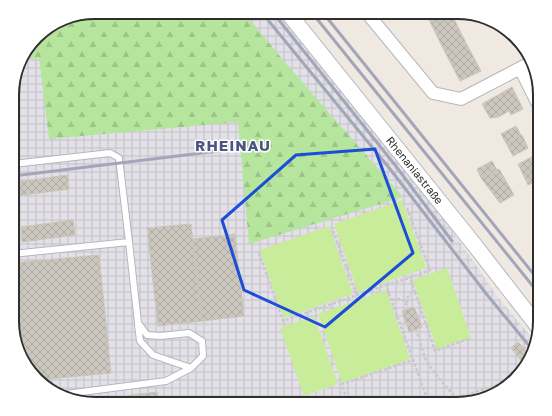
<svg xmlns="http://www.w3.org/2000/svg" width="552" height="416" viewBox="0 0 552 416" font-family="'Golos Text',sans-serif">
	<style>
		.industrial { fill: url(#industrial-grid) }
		.forest { fill: url(#forest-firs) }
		.pitch { fill: #c9ec9a }
		.building { fill: url(#building-cross-hatch); stroke: #cbc5ba }
		.lines { fill: none; stroke-linecap: round; stroke-linejoin: round }
		.service-casing { stroke: #b4b7c1; stroke-width: 8 }
		.minor-casing { stroke: #b4b7c1; stroke-width: 14 }
		.tertiary-casing { stroke: #b4b7c1; stroke-width: 17 }
		.path { stroke: #c9c9c9; stroke-width: 2.5; stroke-dasharray: 3 2; stroke-linecap: butt }
		.service { stroke: #fff; stroke-width: 6 }
		.minor { stroke: #fff; stroke-width: 12 }
		.tertiary { stroke: #fff; stroke-width: 15 }
		.rail { stroke: #a3a6b8; stroke-width: 3 }
		.marked { fill: none; stroke: #1d4ed8; stroke-width: 3; stroke-linejoin: round }
		.labels { text-anchor: middle; dominant-baseline: central; stroke-width: 3; stroke-linejoin: round; paint-order: stroke }
		.street-label { font-size: 11px; fill: #2e2e2e; stroke: #fff }
		.district-label { font-size: 15px; font-weight: bold; letter-spacing: 1px; fill: #4d5680; stroke: #fff }
		.rim { fill: none; stroke: #2e2e2e; stroke-width: 2 }
	</style>
	<defs>
		<pattern id="industrial-grid" width="8" height="8" patternUnits="userSpaceOnUse"><rect width="8" height="8" fill="#e3e1e8"/><path d="M0 4h8M4 0v8" fill="none" stroke="#c3c1c7"/></pattern>
		<pattern id="forest-firs" width="22" height="20" patternUnits="userSpaceOnUse"><rect width="22" height="20" fill="#b6e59e"/><path d="M5 1l3.5 6h-7zM16 11l3.5 6h-7z" fill="#9dc588"/></pattern>
		<pattern id="building-cross-hatch" width="8" height="8" patternUnits="userSpaceOnUse"><rect width="8" height="8" fill="#cbc7bf"/><path d="M0 0l8 8M0 8l8-8" fill="none" stroke="#afaba4"/></pattern>
	</defs>
	<rect width="100%" height="100%" fill="#efe9e1"/>
	<path class="industrial" d="M279,14L448,225L498,297L534,340L520,376L494,396L458,404H89L40,384L21,358L12,327L13,84L23,53L40,32L68,16Z"/>
	<path class="forest" d="M246,15L289,67L403,197L249,244L238,122L49,139L39,58L21,60L23,54L40,32L68,16Z"/>
	<path class="pitch" d="M402,200L426,268L358,292L334,224Z
		M329,226L353,294L284,318L260,250Z
		M447,268L471,337L437,349L413,280Z
		M386,290L410,359L342,383L318,314Z
		M314,316L338,384L304,396L280,328Z"/>
	<path class="building" d="M451,12L452,15L432,26L426,13Z
		M452,15L466,43L446,54L432,26Z
		M508,31L512,32L515,37L512,39Z
		M466,43L481,71L460,81L446,54Z
		M512,87L523,109L511,115L509,111L498,117L490,118L482,104Z
		M516,126L521,135L506,143L501,134Z
		M522,135L528,148L513,156L506,143Z
		M540,153V166L523,174L518,164Z
		M492,161L497,170L481,178L477,169Z
		M540,166V179L528,185L523,174Z
		M499,169L514,195L500,203L481,178Z
		M68,175L69,189L17,196L15,182Z
		M540,192V204L535,195Z
		M73,220L75,235L22,242L21,227Z
		M191,224L202,321L158,326L147,228Z
		M235,234L244,316L202,321L193,239Z
		M99,255L111,373L38,380L23,362L13,263Z
		M414,307L422,327L409,332L402,311Z
		M518,342L529,354L524,364L511,348Z
		M495,389L497,393L494,396L455,404Z
		M157,392L158,404H89L83,401Z"/>
	<g class="lines">
		<defs>
			<path id="service" d="M12,254L129,242L119,158L110,153L13,164
				M138,325L140,341L153,355L191,368
				M66,394L166,381L191,368L203,356L202,341L189,333L160,336L147,335L138,323L129,242"/>
			<path id="minor" d="M367,13L433,93L461,99L532,62
				M520,68L540,108"/>
			<path id="tertiary" d="M289,14L473,243L539,328"/>
		</defs>
		<use href="#service" class="service-casing"/>
		<use href="#minor" class="minor-casing"/>
		<use href="#tertiary" class="tertiary-casing"/>
		<path class="path" d="M407,208L430,270L410,278L415,292L411,293L407,298V305
			M333,231L357,296
			M259,253L283,321L386,285L429,404
			M386,285L410,278
			M415,292L435,351L471,338
			M392,300C401,297 405,300 409,309
			M416,329L426,361L437,376L456,398
			M348,404L342,384L413,360
			M438,404L516,379"/>
		<use href="#service" class="service"/>
		<use href="#minor" class="minor"/>
		<use href="#tertiary" class="tertiary"/>
		<path class="rail" d="M263,14L390,169L488,296L531,348
			M274,14L395,165L452,241
			M313,14L540,295
			M324,14L540,282
			M13,176L235,149"/>
	</g>
	<path class="marked" d="M375,149L413,253L325,327L244,290L222,220L296,155Z"/>
	<g class="labels">
		<g class="street-label">
			<text transform="translate(415 170) rotate(51)">Rhenaniastraße</text>
		</g>
		<g class="district-label">
			<text x="233" y="145">RHEINAU</text>
		</g>
	</g>
	<path d="M0 0H552V416H0ZM95 19H457A76 76 0 0 1 533 95V321A76 76 0 0 1 457 397H95A76 76 0 0 1 19 321V95A76 76 0 0 1 95 19Z" fill="#fff" fill-rule="evenodd"/>
	<path class="rim" d="M95 19H457A76 76 0 0 1 533 95V321A76 76 0 0 1 457 397H95A76 76 0 0 1 19 321V95A76 76 0 0 1 95 19Z"/>
</svg>
